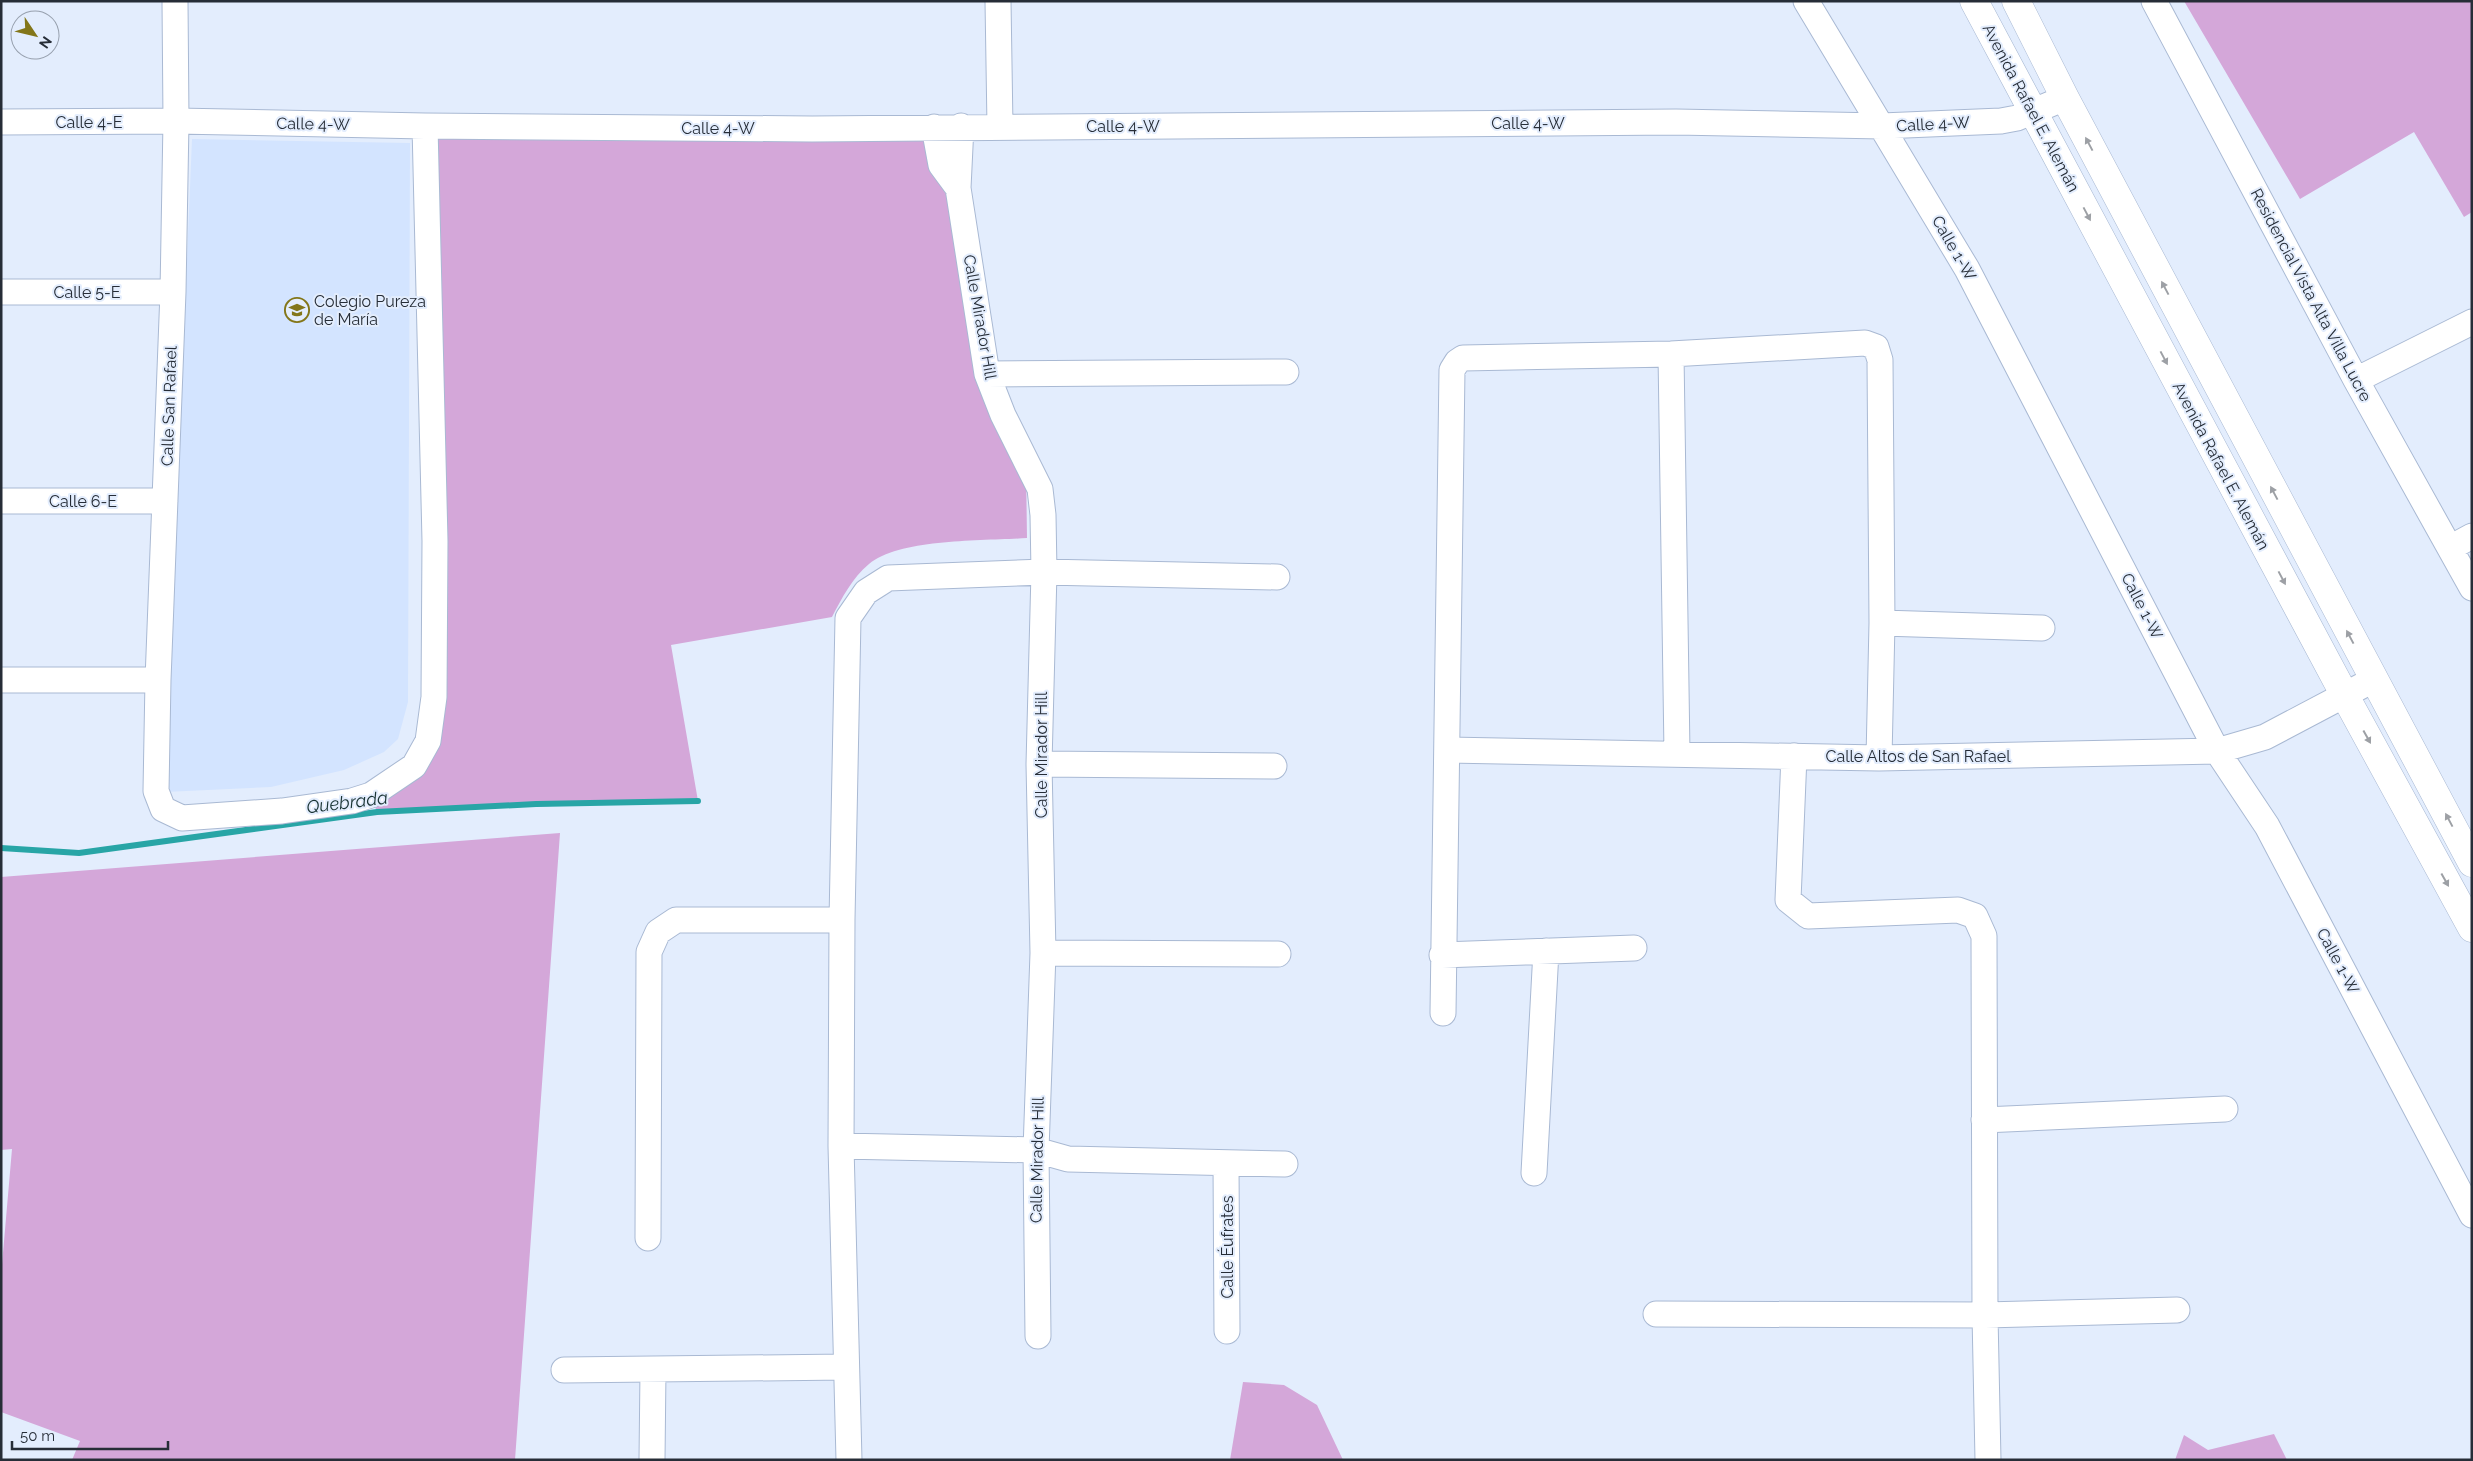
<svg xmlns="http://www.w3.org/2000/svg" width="2473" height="1461" viewBox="0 0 2473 1461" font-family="Raleway,sans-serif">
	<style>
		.built { fill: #d3e4ff }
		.green { fill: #d4a7d9 }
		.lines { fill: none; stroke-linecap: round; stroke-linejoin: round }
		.stream { stroke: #28a5a6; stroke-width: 6 }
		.street-casing { stroke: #a9b9d3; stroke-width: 27 }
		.secondary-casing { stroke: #a9b9d3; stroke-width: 29 }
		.street { stroke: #fff; stroke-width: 25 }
		.secondary { stroke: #fff; stroke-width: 28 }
		.oneway { fill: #9da0a5 }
		.labels { text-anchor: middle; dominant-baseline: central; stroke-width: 4; stroke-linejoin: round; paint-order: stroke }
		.street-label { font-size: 16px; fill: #262d37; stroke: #e3edfd }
		.poi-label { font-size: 16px; fill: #262d37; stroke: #e3edfd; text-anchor: start }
		.water-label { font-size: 18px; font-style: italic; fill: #1a3434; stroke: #e3edfd }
	</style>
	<rect width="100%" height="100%" fill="#e3edfd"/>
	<path class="built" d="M192,139L410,143L408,702L398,739L384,752L344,770L271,787L165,792Z"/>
	<path class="green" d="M2184,1H2472V212L2464,217L2414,132L2300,199Z
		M425,126H926L1026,467L1027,538C985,541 901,538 869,564C852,578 842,598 832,617L671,645L698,801L377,812L371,795L428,741Z
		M560,833L515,1460H72L80,1441L1,1412V1276L12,1149L1,1150V877Z
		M1243,1382L1284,1385L1317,1405L1343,1460H1230Z
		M2274,1434L2287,1460H2175L2184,1435L2208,1450Z"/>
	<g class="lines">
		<path class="stream" d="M1,848L79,853L377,812L536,804L698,801"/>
		<defs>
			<path id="street" d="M175,1L176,121L173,292L158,680L156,791L163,809L182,818L282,811L352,801L371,795L414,766L428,741L434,697L435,541L425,126
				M998,1L1000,127
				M1806,1L1967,269L2217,751L2267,826L2472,1215
				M2154,1L2356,380L2472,588
				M1,122L176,121L425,126L812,129L1676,122L1882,126L2001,121L2017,118L2065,98
				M961,126L958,188L987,374L1003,415L1040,489L1043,515L1044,572L1039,764L1043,953L1036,1150L1038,1336
				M934,127L941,165L958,188
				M1,292H173
				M1671,354L1677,753
				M987,374L1286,372
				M2356,380L2472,322
				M1,501H165
				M2450,548L2472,536
				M1882,623L2042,628
				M1,680H158
				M1448,750L1879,758L2217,751L2265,737L2373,680
				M1794,756L1788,900L1808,916L1958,910L1975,916L1984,936L1985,1315L1988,1460
				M1039,764L1274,766
				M1043,953L1278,954
				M1442,955L1634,948
				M1443,1013L1452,370L1457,362L1463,358L1671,354L1865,343L1876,347L1880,360L1882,623L1879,758
				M1984,1120L2225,1109
				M841,1146L1036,1150L1068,1159L1285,1164
				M1226,1163L1227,1331
				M1534,1173L1546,951
				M648,1238L649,952L658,932L676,920H842
				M1656,1314L1985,1315L2177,1310
				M564,1370L846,1367
				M652,1460L653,1370
				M849,1460L841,1146L842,920L848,618L866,592L888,578L1044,572L1277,577"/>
			<path id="secondary" d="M1974,1L2344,694L2472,928
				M2016,1L2065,98L2472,863"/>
		</defs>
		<use href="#street" class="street-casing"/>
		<use href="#secondary" class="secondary-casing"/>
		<use href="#street" class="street"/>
		<use href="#secondary" class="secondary"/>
	</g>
	<defs><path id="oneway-solid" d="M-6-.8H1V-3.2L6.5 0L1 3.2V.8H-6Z" transform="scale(1.25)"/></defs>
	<g class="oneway">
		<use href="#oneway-solid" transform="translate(2089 144) rotate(-118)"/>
		<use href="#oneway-solid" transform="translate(2087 214) rotate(62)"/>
		<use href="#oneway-solid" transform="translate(2165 288) rotate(-118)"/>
		<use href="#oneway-solid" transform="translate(2164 358) rotate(62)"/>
		<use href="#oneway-solid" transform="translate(2274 493) rotate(-118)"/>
		<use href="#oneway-solid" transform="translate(2282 578) rotate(62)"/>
		<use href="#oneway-solid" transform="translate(2350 637) rotate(-118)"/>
		<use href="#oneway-solid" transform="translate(2367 737) rotate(61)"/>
		<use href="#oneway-solid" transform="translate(2449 820) rotate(-118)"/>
		<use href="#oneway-solid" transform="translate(2445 880) rotate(61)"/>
	</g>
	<defs>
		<symbol id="school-ring" viewBox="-11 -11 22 22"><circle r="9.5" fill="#e3edfd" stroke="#837619" stroke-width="1.5"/><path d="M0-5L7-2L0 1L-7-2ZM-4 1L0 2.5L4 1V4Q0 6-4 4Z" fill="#837619"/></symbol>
	</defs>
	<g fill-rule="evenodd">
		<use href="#school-ring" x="283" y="296" width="28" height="28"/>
	</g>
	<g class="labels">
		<g class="street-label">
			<text transform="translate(2031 108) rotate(62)">Avenida Rafael E. Alemán</text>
			<text x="89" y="122">Calle 4-E</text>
			<text x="1528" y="123">Calle 4-W</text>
			<text transform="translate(313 124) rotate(1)">Calle 4-W</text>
			<text transform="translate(1933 124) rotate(-3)">Calle 4-W</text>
			<text x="1123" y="126">Calle 4-W</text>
			<text x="718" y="128">Calle 4-W</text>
			<text transform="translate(1954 248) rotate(60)">Calle 1-W</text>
			<text x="87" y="292">Calle 5-E</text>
			<text transform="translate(2311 295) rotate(62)">Residencial Vista Alta Villa Lucre</text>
			<text transform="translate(980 317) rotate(80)">Calle Mirador Hill</text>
			<text transform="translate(169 406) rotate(-88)">Calle San Rafael</text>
			<text transform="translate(2221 466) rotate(62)">Avenida Rafael E. Alemán</text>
			<text x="83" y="501">Calle 6-E</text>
			<text transform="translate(2142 606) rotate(63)">Calle 1-W</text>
			<text transform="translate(1041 755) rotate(-90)">Calle Mirador Hill</text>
			<text x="1918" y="756">Calle Altos de San Rafael</text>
			<text transform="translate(2338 961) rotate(62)">Calle 1-W</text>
			<text transform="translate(1037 1160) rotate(-89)">Calle Mirador Hill</text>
			<text transform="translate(1227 1247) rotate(-90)">Calle Éufrates</text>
		</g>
		<g class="poi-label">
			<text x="314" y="301">Colegio Pureza<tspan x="314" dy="18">de María</tspan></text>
		</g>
		<g class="water-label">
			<text transform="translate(347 802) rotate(-7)">Quebrada</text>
		</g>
	</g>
	<rect width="2473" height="1461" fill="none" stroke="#262d37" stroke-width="5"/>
	<g transform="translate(35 35) rotate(125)"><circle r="24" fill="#e3edfd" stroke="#97a0ae"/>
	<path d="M0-4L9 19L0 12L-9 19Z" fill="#837619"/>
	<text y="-8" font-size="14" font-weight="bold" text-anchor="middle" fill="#262d37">N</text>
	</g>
	<path d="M12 1441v8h156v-8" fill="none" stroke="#262d37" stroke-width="2.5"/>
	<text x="20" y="1441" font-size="15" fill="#262d37" stroke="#e3edfd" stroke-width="4" paint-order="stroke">50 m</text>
</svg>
